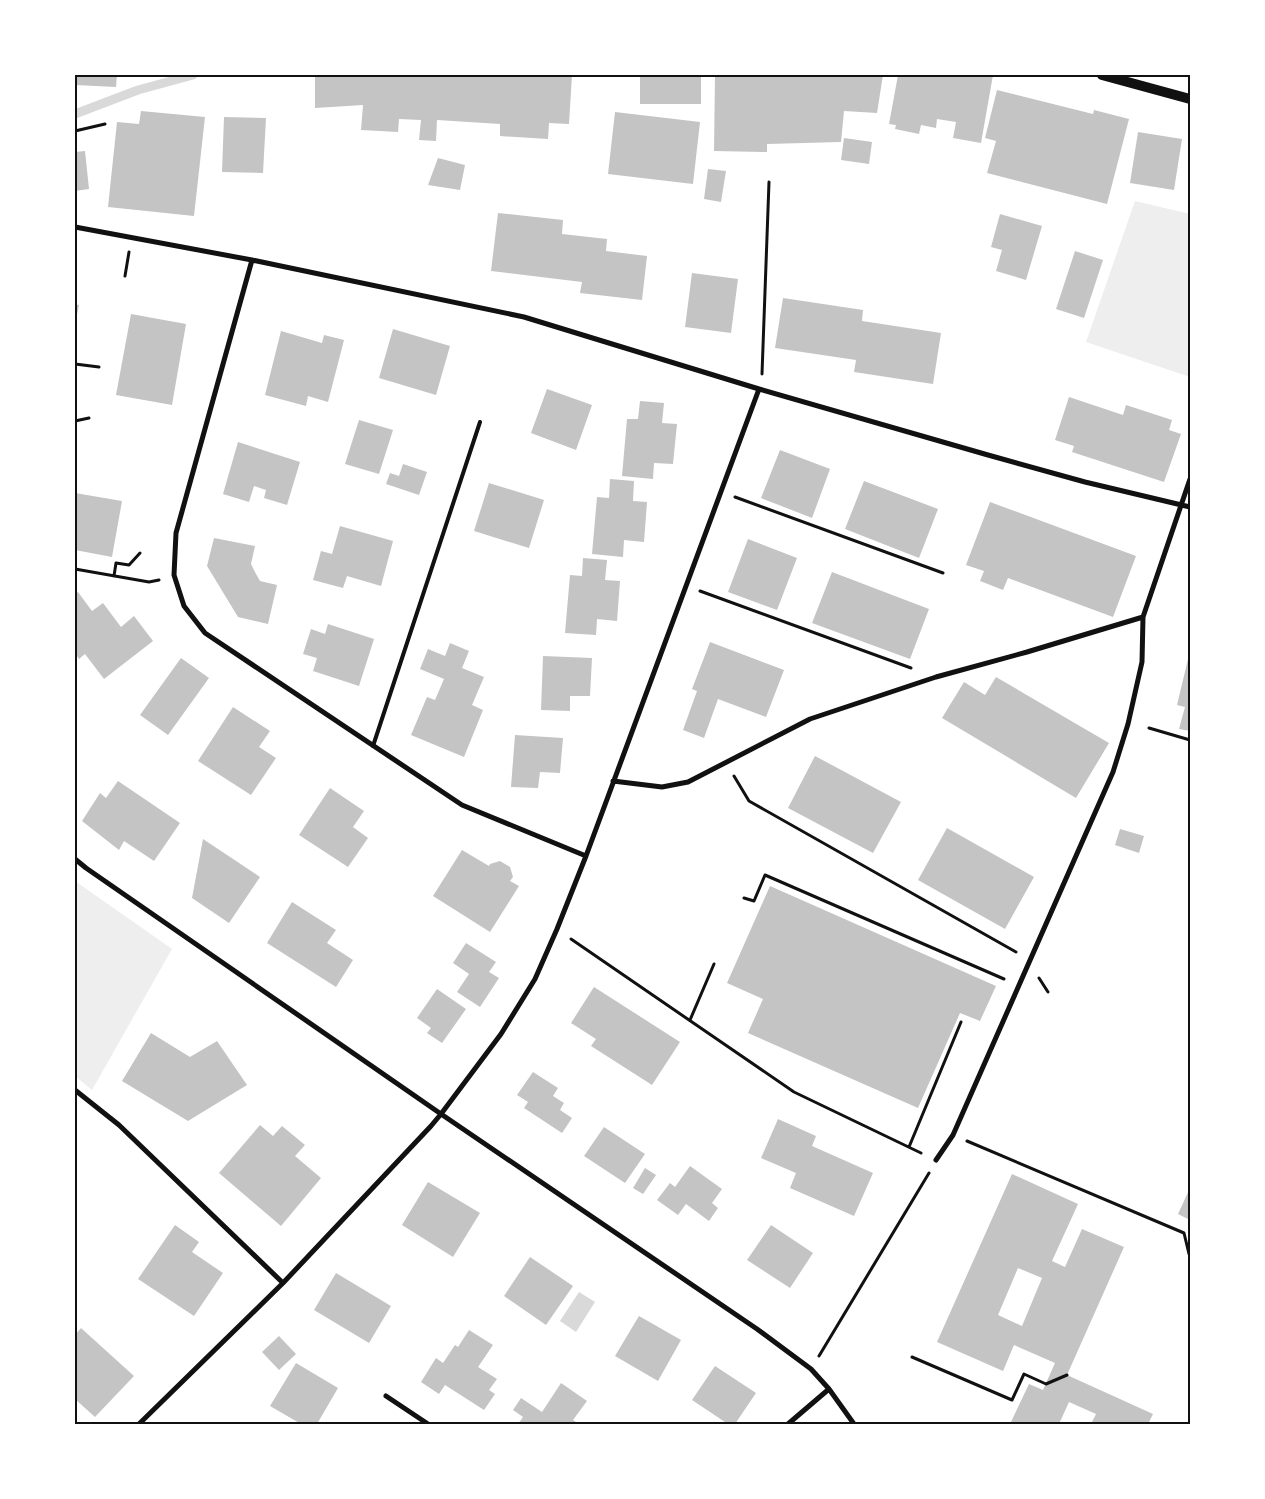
<svg xmlns="http://www.w3.org/2000/svg" width="1265" height="1499" viewBox="0 0 1265 1499" font-family="Quicksand,sans-serif">
	<style>
		.green { fill: #eee }
		.water { fill: #d9d9d9 }
		.lines { fill: none; stroke-linecap: round; stroke-linejoin: round }
		.stream { stroke: #d9d9d9; stroke-width: 9 }
		.building { fill: #c4c4c4; fill-rule: evenodd }
		.path { stroke: #111; stroke-width: 3 }
		.service { stroke: #111; stroke-width: 4 }
		.minor { stroke: #111; stroke-width: 5 }
		.secondary { stroke: #111; stroke-width: 10 }
		.neatline { fill: none; stroke: #111; stroke-width: 2 }
	</style>
	<rect width="100%" height="100%" fill="#fff"/>
	<path class="green" d="M1135,201L1190,214V377L1086,342Z
		M75,881L172,949L92,1090L75,1076Z"/>
	<path class="water" d="M579,1292L595,1302L576,1332L560,1321Z"/>
	<g class="lines">
		<path class="stream" d="M75,114L138,90L193,75"/>
	</g>
	<path class="building" d="M75,75H117L116,87L75,85Z
		M315,75H572L569,124L549,123L548,139L500,136V124L437,120L436,141L419,140L421,120L399,119L398,132L361,130L363,105L315,108Z
		M640,75H701V104H640Z
		M715,75H883L877,113L844,111L841,142L767,144V152L714,151Z
		M898,75H967L979,77V75H993L981,143L953,138L956,122L937,119L936,128L921,125L919,134L895,129L896,125L889,124Z
		M997,90L1093,114L1094,110L1129,119L1107,204L987,173L996,141L985,138Z
		M141,111L205,117L194,216L108,207L117,122L139,124Z
		M615,112L700,122L693,184L608,174Z
		M224,117L266,118L263,173L222,172Z
		M1138,132L1182,139L1174,190L1130,183Z
		M844,138L872,142L869,164L841,160Z
		M85,151L89,189L75,191V152Z
		M438,158L465,165L460,190L428,185Z
		M708,169L726,171L721,202L704,199Z
		M498,213L563,220L562,234L607,239L606,251L647,256L642,300L580,293L582,282L491,271Z
		M1000,214L1042,226L1026,280L996,271L1002,250L991,247Z
		M1075,251L1103,260L1084,318L1056,309Z
		M692,273L738,279L731,333L685,327Z
		M783,298L863,310L862,321L941,333L933,384L854,372L856,360L775,348Z
		M75,304L79,305L76,319H75Z
		M131,314L186,324L172,405L116,395Z
		M393,329L450,346L436,395L379,378Z
		M281,331L322,343L324,335L344,340L328,402L308,396L306,406L265,395Z
		M547,389L592,405L576,450L531,433Z
		M1069,397L1123,415L1126,405L1172,420L1169,430L1181,434L1164,482L1072,452L1074,446L1055,440Z
		M640,401L664,403L662,423L677,424L673,464L654,463L653,479L622,476L627,419H638Z
		M359,420L393,430L379,474L345,464Z
		M238,442L300,462L287,505L264,498L266,490L254,486L249,502L223,494Z
		M780,450L830,469L812,518L761,498Z
		M403,464L427,472L419,495L386,484L390,473L399,476Z
		M610,479L634,481L633,501L647,502L644,542L624,540L623,557L592,554L597,497L609,498Z
		M864,481L938,509L919,558L845,529Z
		M489,483L544,500L529,548L474,531Z
		M75,493L122,501L112,557L75,550Z
		M990,502L1136,556L1113,617L1008,578L1003,590L980,581L984,571L966,565Z
		M340,526L393,541L381,586L347,576L343,588L313,580L321,551L332,554Z
		M214,538L255,546L251,564L256,574L260,581L277,585L268,624L238,617L207,566Z
		M748,539L797,558L777,610L728,592Z
		M583,558L607,560L605,580L620,581L617,621L597,619L596,635L565,633L570,575L582,576Z
		M832,572L929,609L910,659L812,623Z
		M78,592L92,611L103,603L121,627L134,616L153,641L104,679L85,654L79,659L75,653V594Z
		M328,624L374,639L359,686L313,671L317,658L303,654L311,629L325,634Z
		M710,642L784,670L766,717L718,699L704,738L683,730L697,691L692,689Z
		M450,643L469,651L462,668L484,677L472,705L483,710L464,757L411,735L427,697L435,700L444,679L420,669L428,649L445,656Z
		M1189,655H1190V731L1179,729L1185,707L1177,705Z
		M543,656L592,658L590,696H570V711L541,710Z
		M181,658L209,678L168,735L140,715Z
		M996,677L1109,743L1076,798L942,718L964,682L985,695Z
		M233,707L270,731L259,747L276,758L251,795L198,761Z
		M515,735L563,738L560,773L540,772L538,788L511,787Z
		M815,756L901,802L873,853L788,808Z
		M118,781L180,823L154,861L124,841L119,850L82,821L100,793L106,798Z
		M330,788L364,811L353,827L368,838L348,867L299,835Z
		M947,828L1034,877L1005,929L918,880Z
		M1120,829L1144,836L1139,853L1115,845Z
		M203,839L260,877L229,923L192,898Z
		M462,850L489,866L490,864L500,861L510,867L513,877L510,881L519,886L490,932L433,896Z
		M770,886L996,986L980,1021L960,1013L918,1108L748,1033L763,999L727,983Z
		M292,902L336,930L327,943L353,960L336,987L267,943Z
		M466,943L496,962L489,972L499,978L480,1007L457,992L469,974L453,963Z
		M594,987L680,1042L652,1085L591,1046L596,1039L571,1023Z
		M437,989L466,1009L442,1043L427,1033L431,1028L417,1018Z
		M151,1033L190,1057L217,1041L247,1085L188,1121L122,1081Z
		M533,1072L558,1088L553,1096L564,1103L560,1110L572,1118L562,1133L524,1108L528,1102L517,1095Z
		M778,1119L816,1136L812,1146L873,1173L854,1216L790,1188L796,1173L761,1158Z
		M260,1125L273,1136L282,1126L305,1145L295,1156L321,1178L281,1226L219,1173Z
		M604,1127L645,1154L625,1183L584,1156Z
		M690,1166L722,1189L712,1203L718,1208L709,1221L686,1204L678,1215L657,1200L670,1183L675,1187Z
		M645,1168L656,1175L643,1194L633,1188Z
		M1012,1174L1078,1204L1052,1261L1065,1267L1082,1229L1124,1247L1067,1375L1153,1414L1148,1424H1091L1096,1414L1069,1402L1059,1424H1010L1029,1384L1043,1390L1055,1363L1014,1345L1003,1371L937,1342ZM1018,1268L1042,1278L1022,1326L998,1315Z
		M428,1182L480,1213L453,1257L402,1225Z
		M1190,1188V1220L1178,1214Z
		M175,1225L199,1242L192,1252L223,1273L194,1316L138,1279Z
		M771,1225L813,1253L790,1288L747,1260Z
		M530,1257L573,1286L546,1325L504,1296Z
		M336,1273L391,1306L369,1343L314,1310Z
		M639,1316L681,1340L658,1381L615,1356Z
		M81,1328L134,1376L95,1417L75,1399V1335Z
		M469,1330L493,1345L478,1367L497,1379L489,1390L495,1394L484,1410L445,1385L439,1394L421,1382L436,1358L443,1363L455,1345L458,1347Z
		M279,1336L296,1354L279,1370L262,1352Z
		M296,1363L338,1388L317,1424H301L270,1406Z
		M715,1366L756,1393L735,1424H728L692,1400Z
		M561,1383L587,1401L573,1420L579,1424H518L523,1417L513,1410L521,1398L542,1412Z"/>
	<g class="lines">
		<path class="path" d="M75,131L105,124
			M125,276L129,252
			M75,364L99,367
			M762,374L769,182
			M75,421L89,418
			M735,497L943,573
			M75,569L149,582L159,580
			M114,576L116,563L129,565L140,553
			M700,591L911,668
			M1149,728L1190,740
			M734,776L749,801L1016,952
			M744,898L754,901L765,875L1004,979
			M571,939L794,1092L921,1153
			M1039,978L1048,992
			M690,1020L714,964
			M967,1141L1184,1233L1189,1254
			M909,1147L961,1022
			M819,1356L929,1173
			M912,1357L1012,1400L1024,1374L1046,1384L1067,1375"/>
		<path class="service" d="M373,746L480,422"/>
		<path class="minor" d="M75,227L252,260L524,317L759,389L988,455L1085,482L1190,507
			M252,260L176,533L174,575L184,606L205,633L462,805L586,856
			M613,781L662,787L688,782L810,719L936,677L1027,652L1143,617
			M75,859L86,868L441,1114L757,1329L811,1369L829,1389L854,1424
			M75,1090L119,1125L283,1283
			M936,1160L953,1135L1113,772L1128,724L1142,662L1143,617L1190,479
			M386,1396L428,1424
			M139,1424L283,1283L431,1126L441,1114L501,1034L535,979L557,929L586,856L759,389
			M788,1424L829,1389"/>
		<path class="secondary" d="M1102,75L1190,99"/>
	</g>
	<rect width="1265" height="1499" fill="none" stroke="#ffffff" stroke-width="152"/>
	<rect x="76" y="76" width="1113" height="1347" class="neatline"/>
</svg>
